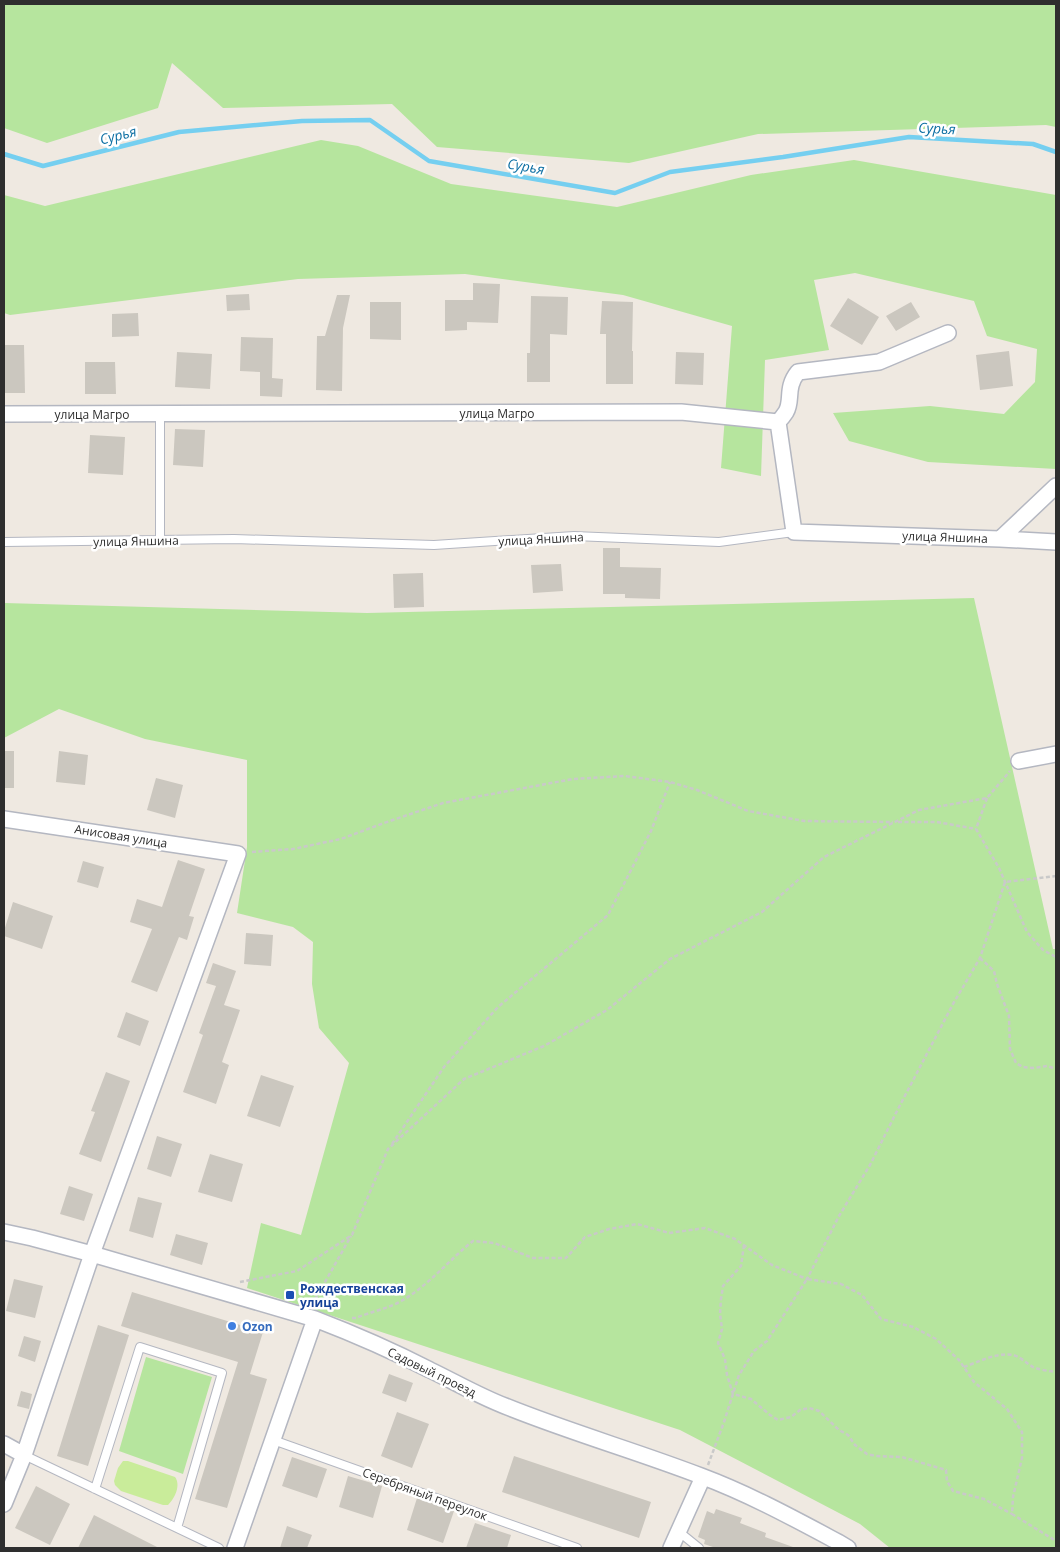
<svg xmlns="http://www.w3.org/2000/svg" width="1060" height="1552" viewBox="0 0 1060 1552" font-family="'Open Sans',sans-serif">
	<style>
		.green { fill: #b6e59e }
		.pitch { fill: #c9ec9a }
		.lines { fill: none; stroke-linecap: round; stroke-linejoin: round }
		.stream { stroke: #75cff0; stroke-width: 4.5 }
		.building { fill: #cbc7bf }
		.lane-casing { stroke: #b4b7c1; stroke-width: 10 }
		.street-casing { stroke: #b4b7c1; stroke-width: 18 }
		.path { stroke: #c9c9c9; stroke-width: 2.5; stroke-dasharray: 4 2.5; stroke-linecap: butt }
		.lane { stroke: #fff; stroke-width: 8 }
		.street { stroke: #fff; stroke-width: 15 }
		.transit-dot { fill: #1a4fb4; stroke: #fff; stroke-width: 2 }
		.shop-dot { fill: #3f7fe0; stroke: #fff; stroke-width: 2 }
		.labels { text-anchor: middle; dominant-baseline: central; stroke-width: 5; stroke-linejoin: round; paint-order: stroke }
		.street-label { font-size: 12px; fill: #2e2e2e; stroke: #fff }
		.transit-label { font-size: 12px; font-weight: bold; fill: #164399; stroke: #fff; text-anchor: start }
		.shop-label { font-size: 12px; font-weight: bold; fill: #366cbe; stroke: #fff; text-anchor: start }
		.water-label { font-size: 14px; font-style: italic; fill: #0d6fa3; stroke: #fff }
	</style>
	<rect width="100%" height="100%" fill="#efe9e1"/>
	<path class="green" d="M4,4H1056V127L1046,125L758,134L629,163L437,147L392,104L223,108L172,63L158,108L47,143L4,128Z
		M321,140L358,146L451,184L617,207L751,175L854,160L1056,195V469L928,462L849,441L833,413L930,406L1004,414L1035,382L1037,349L987,336L974,301L855,273L814,280L829,350L765,360L761,476L721,468L732,326L623,295L465,274L298,279L10,315L4,313V195L45,206Z
		M974,598L1053,949H1056V1548H890L860,1524L680,1430L247,1288L261,1223L301,1235L349,1063L319,1028L312,984L313,942L293,927L237,913L247,847V760L145,739L59,709L4,738V603L367,613Z
		M146,1357L212,1377L183,1474L119,1451Z"/>
	<path class="pitch" d="M123,1461H128L175,1477C181,1485 175,1498 168,1505H163L121,1491L115,1485L114,1481L118,1468Z"/>
	<g class="lines">
		<path class="stream" d="M4,154L43,166L179,132L302,121L370,120L429,161L615,193L670,172L783,157L909,137L1033,144L1056,152"/>
	</g>
	<path class="building" d="M473,283L500,284L498,323L467,322V330L445,331V300H473Z
		M249,294L250,310L227,311L226,295Z
		M337,295H350L343,328L342,391L316,390L317,336H325Z
		M531,296L568,297L567,335L550,334V382H527V353H530Z
		M848,298L879,317L862,345L830,326Z
		M602,301L633,302L632,351H633V384H606V334H600Z
		M370,302H401V340L370,339Z
		M911,302L920,317L896,331L886,316Z
		M138,313L139,336L112,337V314Z
		M241,337L273,338L272,378L283,379L282,397L260,396V372L240,371Z
		M4,345H24L25,393H4Z
		M1009,351L1013,386L980,390L976,355Z
		M177,352L212,354L210,389L175,387Z
		M676,352L704,353L703,385L675,384Z
		M85,362H115L116,394H85Z
		M175,429L205,430L203,467L173,465Z
		M90,435L125,437L123,475L88,473Z
		M603,548H620V567L661,568L660,599L625,598V594H603Z
		M561,564L563,591L533,593L531,565Z
		M423,573L424,607L394,608L393,574Z
		M4,751H14V788H4Z
		M59,751L88,755L85,785L56,782Z
		M156,778L183,785L175,818L147,810Z
		M178,860L205,869L189,916L194,917L187,940L179,937L157,992L131,982L152,929L130,922L137,899L162,907Z
		M83,861L104,867L98,888L77,882Z
		M13,902L53,916L42,949L4,936V931Z
		M246,933L273,935L271,966L244,964Z
		M213,963L236,971L224,1005L240,1010L222,1062L229,1065L216,1104L183,1092L203,1035L199,1033L216,986L206,983Z
		M126,1012L149,1021L140,1046L117,1037Z
		M106,1072L130,1081L101,1162L79,1154L95,1112L91,1111Z
		M261,1075L294,1086L280,1127L247,1116Z
		M157,1136L182,1144L171,1177L147,1169Z
		M210,1154L243,1164L232,1202L198,1192Z
		M69,1186L93,1194L84,1221L60,1214Z
		M138,1197L162,1203L153,1238L129,1231Z
		M176,1234L208,1243L202,1265L170,1255Z
		M14,1279L43,1286L35,1318L6,1311Z
		M132,1292L263,1332L250,1374L267,1379L227,1508L195,1499L238,1362L121,1326Z
		M98,1325L129,1335L88,1466L57,1456Z
		M24,1336L41,1341L35,1362L18,1356Z
		M389,1374L413,1383L406,1402L382,1393Z
		M21,1391L32,1394L29,1409L17,1406Z
		M397,1412L429,1424L412,1468L381,1456Z
		M514,1456L651,1502L639,1538L502,1492Z
		M292,1457L327,1469L317,1498L282,1486Z
		M348,1476L382,1486L373,1518L339,1507Z
		M36,1486L70,1504L50,1545L15,1528Z
		M417,1498L454,1511L443,1543L407,1530Z
		M716,1509L742,1518L740,1523L766,1533L765,1537L793,1547L792,1548H716L704,1544L705,1540L698,1537L707,1511L714,1514Z
		M94,1515L159,1548H78Z
		M475,1523L511,1535L507,1548H466Z
		M287,1526L312,1535L307,1548H280Z"/>
	<g class="lines">
		<defs>
			<path id="lane" d="M160,414V540
				M4,542L234,539L434,545L574,536L719,542L794,532
				M273,1440L577,1548
				M24,1455L219,1548
				M95,1489L140,1347L222,1373L177,1528
				M678,1531L699,1548"/>
			<path id="street" d="M4,414L681,412L778,422C781,419 784,415 786,412C793,400 785,388 798,372L879,362L948,333
				M778,422L794,532L1000,539L1056,486
				M1000,539L1056,542
				M1019,761L1056,754
				M4,819L238,854L92,1254L24,1455L4,1504
				M4,1232L32,1238L92,1254L315,1319C354,1334 393,1351 430,1370C455,1382 479,1396 505,1406C569,1432 636,1451 701,1476C749,1494 793,1518 838,1542L848,1548
				M4,1444L24,1455
				M235,1548L315,1319
				M671,1548L703,1477"/>
		</defs>
		<use href="#lane" class="lane-casing"/>
		<use href="#street" class="street-casing"/>
		<path class="path" d="M987,798L976,829L999,868L1027,932L1043,950L1056,957
			M898,822H937L976,829
			M252,852L293,849L341,839L384,823L443,803L573,779L625,776L670,782L697,790L748,811L804,821L893,822
			M980,958L994,971L997,984L1009,1016L1010,1049L1016,1063L1023,1067L1034,1068L1047,1066L1056,1069
			M392,1144L444,1067L498,1007L608,915L651,831L670,782
			M744,1245L741,1266L723,1286L721,1299L720,1314L722,1329L718,1343L725,1359L727,1375L733,1394L751,1399L770,1415L778,1420L791,1417L800,1410L809,1408L819,1411L839,1430L848,1435L855,1445L867,1454L876,1456L902,1457L946,1470L947,1481L953,1491L984,1499L1012,1514
			M240,1282L297,1271L352,1235L388,1149L464,1079L544,1046L607,1010L670,959L762,912L824,857L919,810L987,798L1010,771
			M312,1305L351,1236
			M352,1318H356C370,1312 390,1308 403,1300C430,1284 449,1260 473,1241L494,1243L533,1258H566L585,1237L609,1229L637,1224L669,1233L705,1228L735,1239L772,1265L807,1279L839,1216L870,1165L898,1109L953,1004L980,958L1005,882L1056,876
			M964,1367C978,1362 997,1352 1013,1355C1021,1357 1026,1363 1033,1367C1040,1370 1049,1371 1056,1372
			M708,1465L724,1422L739,1375L754,1351L767,1341L807,1279L841,1284L862,1295L881,1319L913,1327L936,1339L959,1360L974,1382L1007,1409L1022,1432V1458L1013,1497L1012,1514L1056,1541"/>
		<use href="#lane" class="lane"/>
		<use href="#street" class="street"/>
	</g>
	<rect class="transit-dot" x="285" y="1290" width="10" height="10" rx="2.5"/>
	<circle class="shop-dot" cx="232" cy="1326" r="5"/>
	<g class="labels">
		<g class="street-label">
			<text x="497" y="413">улица Магро</text>
			<text x="92" y="414">улица Магро</text>
			<text transform="translate(945 537) rotate(2)">улица Яншина</text>
			<text transform="translate(541 539) rotate(-3)">улица Яншина</text>
			<text transform="translate(136 541) rotate(-1)">улица Яншина</text>
			<text transform="translate(121 836) rotate(9)">Анисовая улица</text>
			<text transform="translate(432 1372) rotate(26)">Садовый проезд</text>
			<text transform="translate(425 1494) rotate(20)">Серебряный переулок</text>
		</g>
		<g class="transit-label">
			<text x="300" y="1288">Рождественская<tspan x="300" dy="14">улица</tspan></text>
		</g>
		<g class="shop-label">
			<text x="242" y="1326">Ozon</text>
		</g>
		<g class="water-label">
			<text transform="translate(937 128) rotate(3)">Сурья</text>
			<text transform="translate(118 135) rotate(-14)">Сурья</text>
			<text transform="translate(526 166) rotate(10)">Сурья</text>
		</g>
	</g>
	<rect width="1060" height="1552" fill="none" stroke="#2e2e2e" stroke-width="10"/>
</svg>
